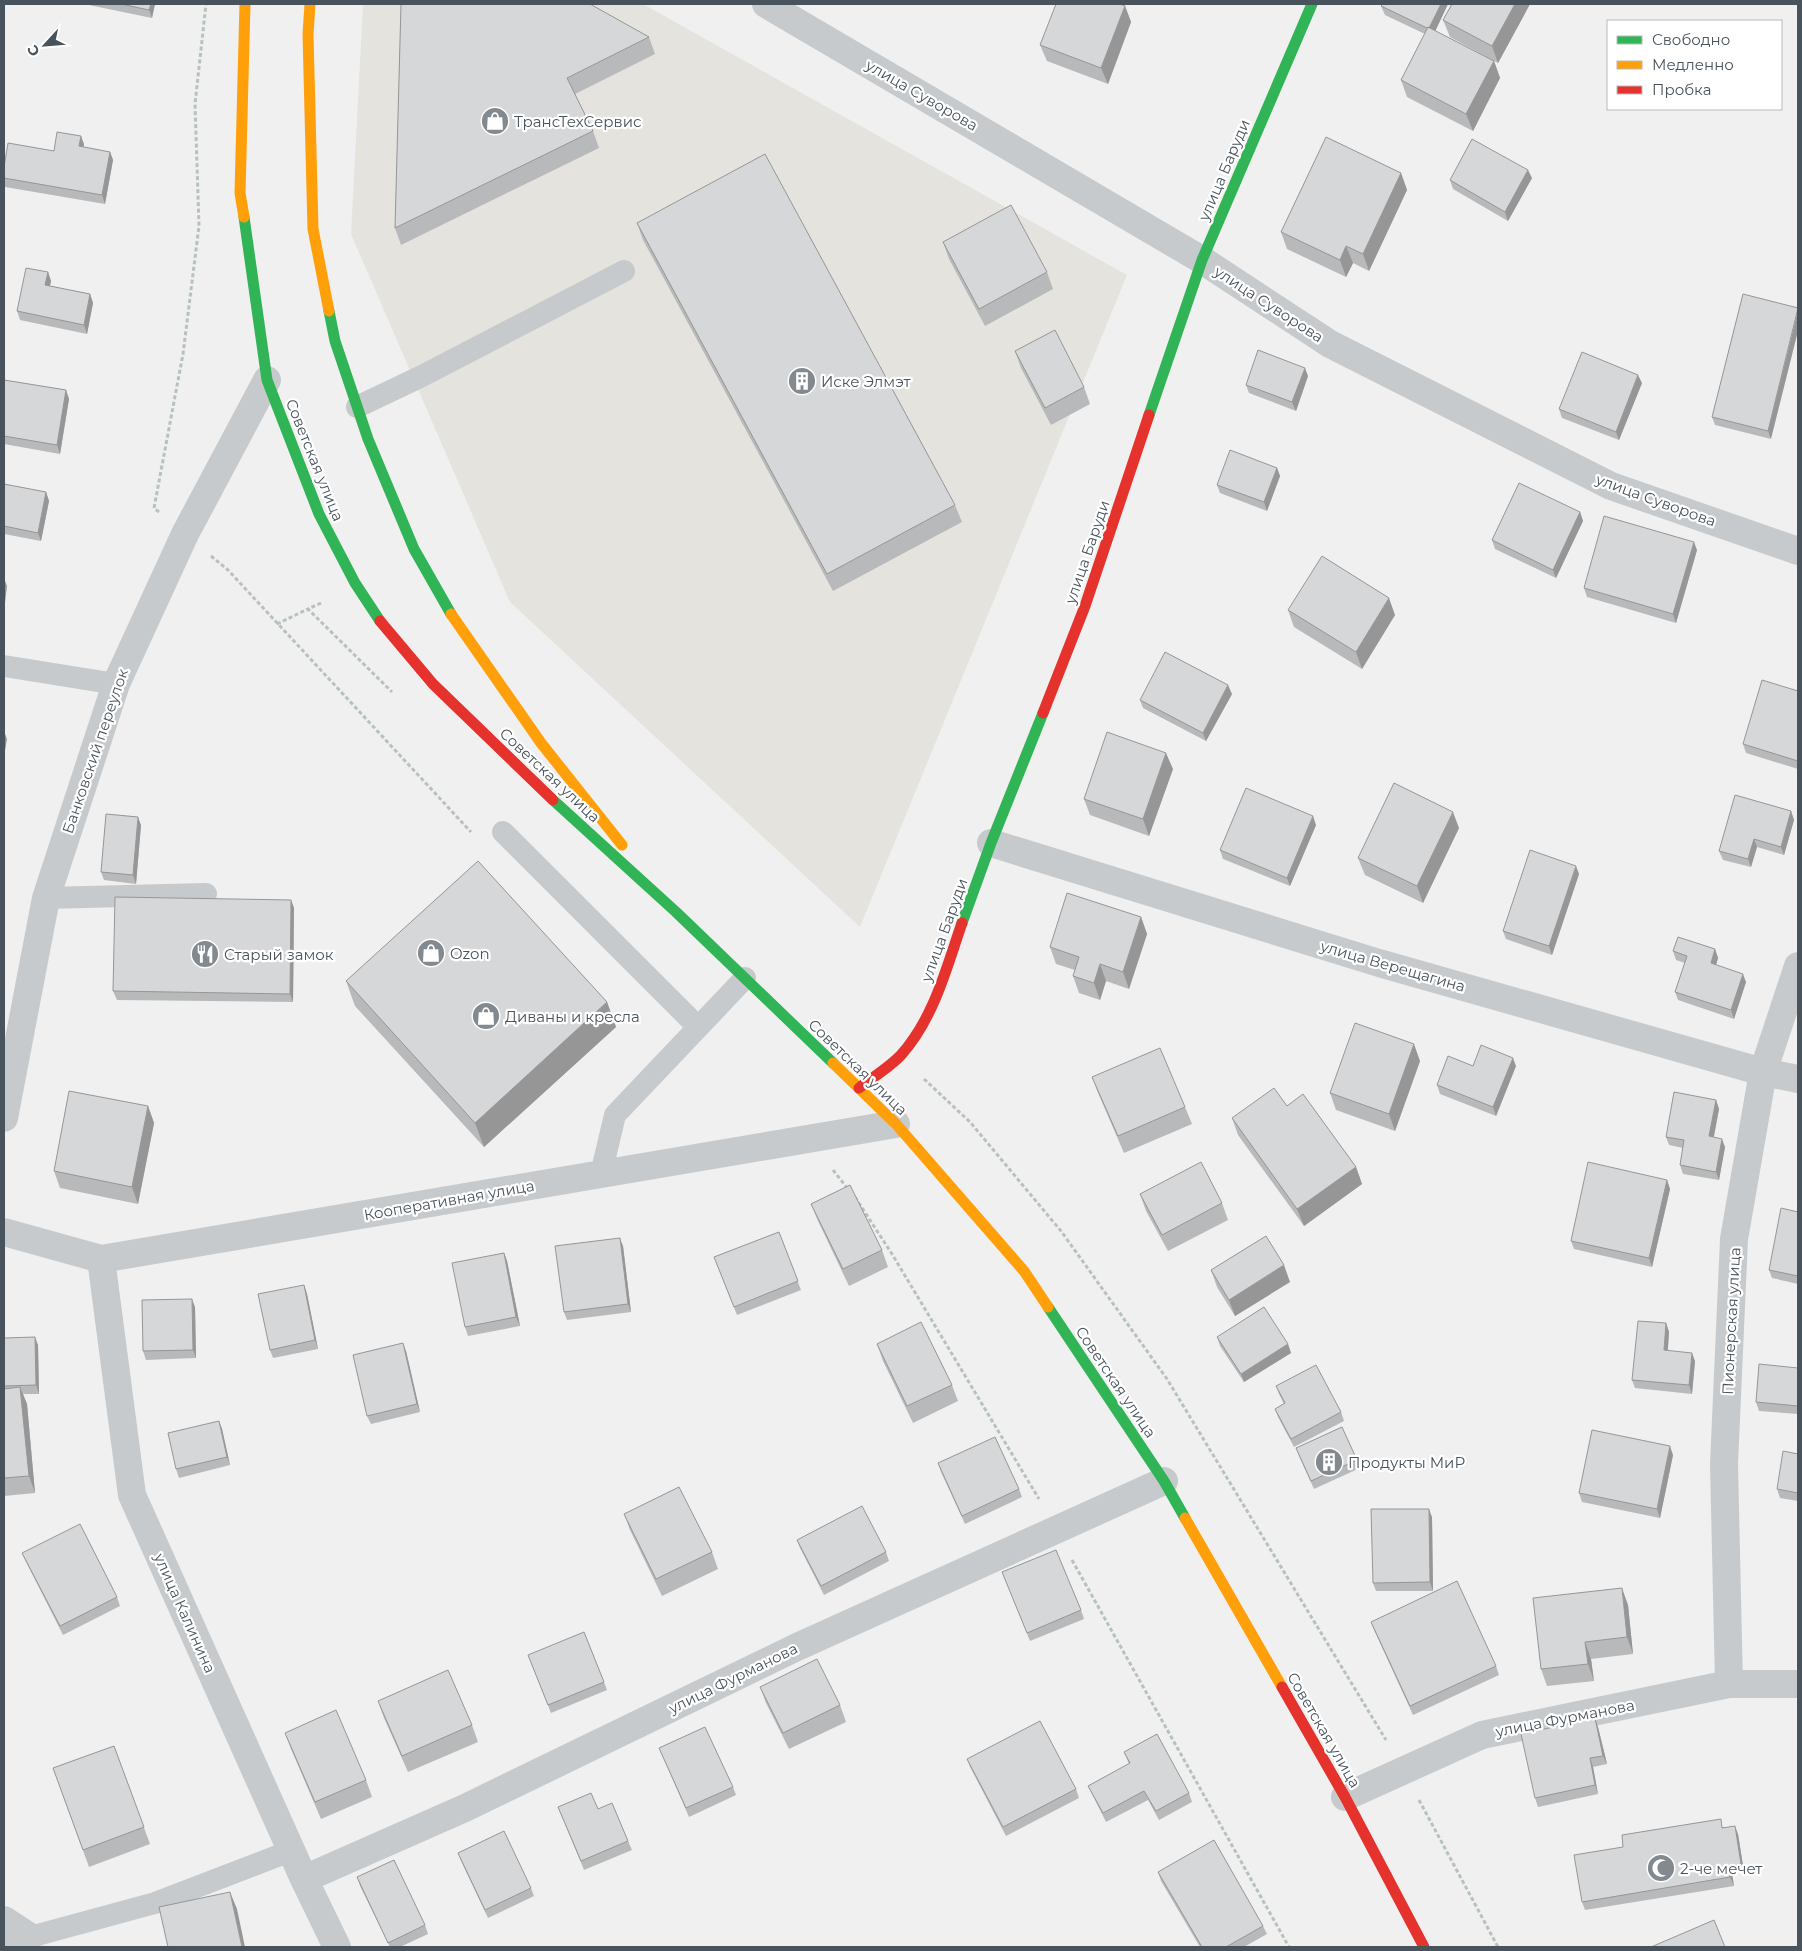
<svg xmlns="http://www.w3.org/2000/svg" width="1802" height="1951" viewBox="0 0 1802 1951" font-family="Montserrat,sans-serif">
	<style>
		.commercial { fill: #e5e3de }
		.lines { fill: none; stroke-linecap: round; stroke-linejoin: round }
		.path { stroke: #b7c2be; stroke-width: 3; stroke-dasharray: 4 2.5; stroke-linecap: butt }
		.lane { stroke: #c7cacc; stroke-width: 22 }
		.street { stroke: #c7cacc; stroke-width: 28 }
		.fast { stroke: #30b455; stroke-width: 11 }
		.slow { stroke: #ff9f0a; stroke-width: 11 }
		.jam { stroke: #e5322d; stroke-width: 11 }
		.wall { fill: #b8b9ba }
		.shaded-wall { fill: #969697 }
		.building { fill: #d6d7d8; stroke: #969697 }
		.labels { text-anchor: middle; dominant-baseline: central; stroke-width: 4.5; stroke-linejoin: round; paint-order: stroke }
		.street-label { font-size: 15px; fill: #48535b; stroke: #fff }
		.poi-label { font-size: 15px; fill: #48535b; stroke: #fff; text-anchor: start }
	</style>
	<rect width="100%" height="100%" fill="#f0f0f0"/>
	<path class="commercial" d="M363,4H643L1127,275L860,927L510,602L351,234Z"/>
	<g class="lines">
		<path class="path" d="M159,512L154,508L183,354L199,226L195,104L206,4
			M211,556L228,570L471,832
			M321,603L308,609L392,692
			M277,624L308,609
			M924,1079L970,1122L1061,1231L1167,1379L1386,1740
			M833,1170L848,1189
			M855,1197L892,1254L1039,1499
			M1072,1560L1289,1947
			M1419,1800L1498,1947"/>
		<path class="lane" d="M357,407L422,376L624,271
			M4,666L116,684
			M503,832L698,1027
			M46,898L206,894
			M601,1174L615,1115L745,978
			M6,1947L30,1937L155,1903L293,1850"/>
		<path class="street" d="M766,4L1202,260L1330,344L1611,486L1798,551
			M991,843L1379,963L1763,1072L1798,1079
			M4,1118L46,898L116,684L185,534L267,380
			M4,1232L101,1259L896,1124
			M101,1259L132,1495L304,1879L337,1947
			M1729,1684L1724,1464L1734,1239L1763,1072L1798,966
			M1345,1797L1482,1735L1729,1684H1798
			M304,1879L465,1808L797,1647L1164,1481
			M4,1920L30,1937"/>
		<path class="fast" d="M244,217L267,380L319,514L355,583L380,621
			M329,311L335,341L368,439L414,549L451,614
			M1149,415L1202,260L1312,4
			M553,800L676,912L833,1063
			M962,923L991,843L1043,713
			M1048,1307L1164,1481L1185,1518"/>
		<path class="slow" d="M310,4L308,34L313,229L329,311
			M244,217L240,193L245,4
			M451,614L541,743L622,845
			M833,1063L896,1124L1024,1271L1048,1307
			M1185,1518L1282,1687"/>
		<path class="jam" d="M380,621L433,684L553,800
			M1043,713L1085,606L1149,415
			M859,1088C873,1077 890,1067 901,1055C934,1018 946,969 962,923
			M1282,1687L1345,1797L1424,1947"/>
	</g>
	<path class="wall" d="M84,4H155L152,18Z
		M401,4L649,37L655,54L575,94L593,131L599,148L401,245L395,228Z
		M1383,4H1448L1435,31L1494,61L1500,78L1473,131L1407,97L1401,80L1425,34L1385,15L1381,6Z
		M1452,4H1530L1498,63L1450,37L1443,20Z
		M1125,6L1131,22L1108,84L1047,61L1040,45Z
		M84,144L83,147L110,152L113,160L105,204L5,187L4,183V167L54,151Z
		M1401,173L1407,190L1369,271L1353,263L1346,277L1287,249L1281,232Z
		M1532,178L1508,221L1453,189L1450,180Z
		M637,223L955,505L962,522L833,591L643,240Z
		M943,242L1047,272L1053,289L985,326L949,259Z
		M48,272L51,281L50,286L90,294L93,303L87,334L20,320L17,311Z
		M1743,294L1771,439L1715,425L1712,417Z
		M1015,351L1084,387L1090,404L1051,425L1021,368Z
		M1308,376L1296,411L1249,393L1246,385Z
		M4,380L66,390L69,399L60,454L4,444Z
		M1642,383L1619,440L1562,418L1559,409Z
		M1277,468L1280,476L1267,511L1220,493L1217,485Z
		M4,484L46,492L49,501L41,541L4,534Z
		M1580,512L1583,521L1556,578L1495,549L1492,540Z
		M1697,550L1676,623L1587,597L1584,588Z
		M1288,610L1395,615L1362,669L1294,627Z
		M1798,691V769L1746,753L1743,744Z
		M1232,694L1206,741L1143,708L1140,700Z
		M1173,769L1149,836L1090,815L1084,799Z
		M1791,811L1794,820L1784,855L1757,847L1751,867L1723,860L1719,851Z
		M141,825L136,884L104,880L101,872Z
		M1316,825L1290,886L1223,859L1220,850Z
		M1459,828L1423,903L1365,875L1358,858Z
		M1579,874L1552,955L1506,939L1503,931Z
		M291,900L294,908L293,1002L117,1000L113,991Z
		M1141,917L1147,934L1129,989L1106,981L1100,1000L1079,993L1073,976L1075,970L1056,964L1050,947Z
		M1715,949L1718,958L1716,965L1746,982L1734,1019L1678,1000L1675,992L1685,963L1676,960L1673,951Z
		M346,981L607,1002L616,1027L484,1147L355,1006Z
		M1420,1061L1395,1131L1336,1110L1330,1093Z
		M1516,1066L1496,1116L1440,1094L1437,1085Z
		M1092,1077L1185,1107L1192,1124L1124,1153L1098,1093Z
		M1716,1100L1719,1109L1714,1137L1725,1147L1719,1180L1683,1174L1680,1165L1683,1148L1669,1145L1666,1137Z
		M148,1106L154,1123L138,1204L60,1188L54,1171Z
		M1287,1106L1356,1167L1362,1184L1304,1226L1238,1135L1232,1118Z
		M1667,1180L1670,1189L1652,1267L1574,1249L1571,1241Z
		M1140,1194L1222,1203L1228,1220L1168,1251L1146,1211Z
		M811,1204L882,1250L888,1267L849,1286L818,1221Z
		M1798,1212V1284L1772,1278L1769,1270Z
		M779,1232L801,1290L737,1315L714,1257Z
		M623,1246L631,1312L567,1320L564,1312Z
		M504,1253L507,1261L520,1326L468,1336L465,1327Z
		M1211,1270L1290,1282L1235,1316L1217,1287Z
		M304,1285L307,1294L318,1349L273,1358L270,1350Z
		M195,1307L196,1358L146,1360L143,1351Z
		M1666,1323L1669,1332L1668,1350L1695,1361L1692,1394L1635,1388L1632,1380Z
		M1217,1337L1288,1344L1291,1353L1244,1382L1220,1346Z
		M4,1338L38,1345L39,1394H23L27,1404L35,1493L4,1496Z
		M877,1344L952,1385L958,1401L913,1423L883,1361Z
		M406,1351L420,1412L371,1424L367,1416Z
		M1798,1368V1414L1759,1411L1756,1402Z
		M1276,1386L1341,1412L1344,1421L1294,1447L1278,1417L1275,1409L1284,1404L1279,1394Z
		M219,1421L222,1429L230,1465L179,1478L176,1469Z
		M1296,1448L1357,1460L1360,1468L1314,1489L1299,1456Z
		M1798,1454V1501L1780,1498L1777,1489Z
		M1673,1455L1660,1518L1582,1502L1579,1493Z
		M938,1463L1019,1489L1022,1497L965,1524L941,1472Z
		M624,1514L712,1552L718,1569L662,1596L630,1530Z
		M1432,1517L1433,1591H1376L1373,1583Z
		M797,1540L886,1552L889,1561L824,1595L800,1548Z
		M22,1553L117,1597L120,1606L63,1635L26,1562Z
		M1002,1572L1081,1610L1084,1619L1030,1641Z
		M1628,1605L1633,1654L1591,1659L1594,1681L1547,1686L1541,1669Z
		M1371,1622L1496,1666L1499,1675L1413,1715L1374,1630Z
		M528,1655L604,1682L607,1690L551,1713Z
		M760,1687L840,1705L846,1722L789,1749L766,1703Z
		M378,1701L472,1725L478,1742L408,1772L384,1718Z
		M1598,1727L1607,1764L1593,1767L1598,1794L1538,1807L1535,1798Z
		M285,1733L366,1780L372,1797L321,1819L291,1749Z
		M114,1746L150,1844L89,1867L53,1768Z
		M659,1748L733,1787L736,1795L689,1817Z
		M1124,1752L1189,1793L1192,1802L1159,1820L1148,1800L1106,1822L1088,1786L1129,1764Z
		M967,1759L1076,1789L1079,1798L1006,1836L970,1767Z
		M558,1807L598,1809L628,1841L632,1850L584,1870Z
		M1724,1827L1738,1834L1744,1872L1732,1874L1734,1886L1585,1910L1582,1902L1623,1847Z
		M458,1853L531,1888L534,1896L488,1918L461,1861Z
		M1158,1872L1263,1926L1267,1934L1244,1947H1200L1161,1881Z
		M357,1877L425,1925L428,1934L400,1947H390L360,1886Z"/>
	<path class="shaded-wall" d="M151,4H155L152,18L149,10Z
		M1441,4H1448L1432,38L1429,29Z
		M1515,4H1530L1498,63L1492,46Z
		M1125,6L1131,22L1108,84L1101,68Z
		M1494,61L1500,78L1473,131L1466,114Z
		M81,136L84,144L82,155L79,146Z
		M110,152L113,160L105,204L102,195Z
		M1528,170L1532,178L1508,221L1505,212Z
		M1401,173L1407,190L1369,271L1363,254Z
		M1346,246L1353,263L1346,277L1340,260Z
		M48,272L51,281L48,293L45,285Z
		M90,294L93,303L87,334L84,325Z
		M1798,310V331L1771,439L1768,431Z
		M1305,368L1308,376L1296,411L1292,402Z
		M1638,375L1642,383L1619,440L1616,432Z
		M66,390L69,399L60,454L57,445Z
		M1277,468L1280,476L1267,511L1264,502Z
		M46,492L49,501L41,541L38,533Z
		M1580,512L1583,521L1556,578L1553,570Z
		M1694,542L1697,550L1676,623L1673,614Z
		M4,578L7,586L4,612Z
		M1389,598L1395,615L1362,669L1356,652Z
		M1228,685L1232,694L1206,741L1203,733Z
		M4,731L7,739L4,757Z
		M1166,753L1173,769L1149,836L1143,819Z
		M1791,811L1794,820L1784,855L1781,847Z
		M1453,812L1459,828L1423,903L1417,886Z
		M1313,816L1316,825L1290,886L1287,878Z
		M138,817L141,825L136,884L133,875Z
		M1754,839L1757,847L1751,867L1748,859Z
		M1576,866L1579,874L1552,955L1549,946Z
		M291,900L294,908L293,1002L290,994Z
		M1141,917L1147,934L1129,989L1123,972Z
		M1715,949L1718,958L1714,972L1711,963Z
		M1100,964L1106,981L1100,1000L1094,983Z
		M1743,974L1746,982L1734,1019L1731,1010Z
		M607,1002L616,1027L484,1147L475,1123Z
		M1414,1044L1420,1061L1395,1131L1389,1114Z
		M1513,1058L1516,1066L1496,1116L1493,1107Z
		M1716,1100L1719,1109L1712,1145L1709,1136Z
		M148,1106L154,1123L138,1204L132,1187Z
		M1722,1139L1725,1147L1719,1180L1716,1172Z
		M1356,1167L1362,1184L1304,1226L1297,1209Z
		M1667,1180L1670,1189L1652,1267L1649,1258Z
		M620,1238L623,1246L631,1312L628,1304Z
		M504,1253L507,1261L520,1326L516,1317Z
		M1284,1265L1290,1282L1235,1316L1229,1300Z
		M304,1285L307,1294L318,1349L315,1340Z
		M192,1299L195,1307L196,1358L193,1350Z
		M1666,1323L1669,1332L1667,1359L1664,1350Z
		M35,1337L38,1345L39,1394L36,1385Z
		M403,1343L406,1351L420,1412L417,1404Z
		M1288,1344L1291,1353L1244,1382L1241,1374Z
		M1692,1353L1695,1361L1692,1394L1689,1385Z
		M20,1387L27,1404L35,1493L29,1476Z
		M219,1421L222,1429L230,1465L227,1457Z
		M1670,1446L1673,1455L1660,1518L1657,1509Z
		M1429,1509L1432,1517L1433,1591L1430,1582Z
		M1622,1588L1628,1605L1633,1654L1627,1637Z
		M1585,1642L1591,1659L1594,1681L1588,1664Z
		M1595,1718L1598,1727L1607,1764L1603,1756Z
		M1590,1758L1593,1767L1598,1794L1595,1785Z
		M1735,1826L1738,1834L1744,1872L1741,1864Z
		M1729,1866L1732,1874L1734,1886L1730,1877Z
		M230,1892L237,1909L245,1947H242Z"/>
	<path class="building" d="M121,4H151L149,10Z
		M401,4H590L649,37L567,78L593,131L395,228Z
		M1056,4H1120L1125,6L1101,68L1040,45Z
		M1383,4H1441L1429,28L1428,27L1427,28L1381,6Z
		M1452,4H1515L1492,46L1443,20Z
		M1428,27L1494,61L1466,114L1401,80Z
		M57,132L81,136L79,146L110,152L102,195L4,178V167L8,143L54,151Z
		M1326,137L1401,173L1363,254L1346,246L1340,260L1281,232Z
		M1472,139L1528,170L1505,212L1450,180Z
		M765,154L955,505L827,574L637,223Z
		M1011,205L1047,272L979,309L943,242Z
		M26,268L48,272L45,285L90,294L84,325L17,311Z
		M1743,294L1798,308L1768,431L1712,417Z
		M1055,330L1084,387L1045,408L1015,351Z
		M1258,350L1305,368L1292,402L1246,385Z
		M1582,352L1638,375L1616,432L1559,409Z
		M4,380L66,390L57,445L4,436Z
		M1230,450L1277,468L1264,502L1217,485Z
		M1519,483L1580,512L1553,570L1492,540Z
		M4,484L46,492L38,533L4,526Z
		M1604,516L1694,542L1673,614L1584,588Z
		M1322,556L1389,598L1356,652L1288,610Z
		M1165,652L1228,685L1203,733L1140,700Z
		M1762,680L1798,691V761L1743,744Z
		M1107,732L1166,753L1143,819L1084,799Z
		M1394,783L1453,812L1417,886L1358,858Z
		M1246,788L1313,816L1287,878L1220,850Z
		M1735,795L1791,811L1781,847L1754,839L1748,859L1719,851Z
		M106,814L138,817L133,875L101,872Z
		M1530,850L1576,866L1549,946L1503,931Z
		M478,861L607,1002L475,1123L346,981Z
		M1067,893L1141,917L1123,972L1100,964L1094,983L1073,976L1079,957L1050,947Z
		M115,897L291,900L290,994L113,991Z
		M1678,937L1715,949L1711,963L1743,974L1731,1010L1675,992L1687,956L1673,951Z
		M1355,1023L1414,1044L1389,1114L1330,1093Z
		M1481,1045L1513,1058L1493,1107L1437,1085L1448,1056L1473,1066Z
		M1160,1048L1185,1107L1118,1136L1092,1077Z
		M1274,1088L1287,1106L1303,1094L1356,1167L1297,1209L1232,1118Z
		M69,1091L148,1106L132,1187L54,1171Z
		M1674,1092L1716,1100L1709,1136L1722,1139L1716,1172L1680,1165L1684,1140L1666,1137Z
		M1201,1162L1222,1203L1162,1235L1140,1194Z
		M1588,1162L1667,1180L1649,1258L1571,1241Z
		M850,1185L882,1250L843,1269L811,1204Z
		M1781,1208L1798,1212V1276L1769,1270Z
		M779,1232L798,1281L734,1307L714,1257Z
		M1266,1236L1284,1265L1229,1300L1211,1270Z
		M620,1238L628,1304L564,1312L555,1246Z
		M504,1253L516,1317L465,1327L452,1263Z
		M304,1285L315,1340L270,1350L258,1294Z
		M192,1299L193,1350L143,1351L142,1300Z
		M1264,1307L1288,1344L1241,1374L1217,1337Z
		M1638,1321L1666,1323L1664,1350L1692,1353L1689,1385L1632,1380Z
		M921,1322L952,1385L907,1406L877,1344Z
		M35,1337L36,1385L4,1386V1338Z
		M403,1343L417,1404L367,1416L353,1355Z
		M1759,1364L1798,1368V1406L1756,1402Z
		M1316,1365L1341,1412L1291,1439L1275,1409L1285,1403L1276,1386Z
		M20,1387L29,1476L4,1478V1389Z
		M219,1421L227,1457L176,1469L168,1433Z
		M1342,1427L1357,1460L1311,1481L1296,1448Z
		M1592,1430L1670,1446L1657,1509L1579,1493Z
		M995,1437L1019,1489L962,1516L938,1463Z
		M1783,1451L1798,1454V1493L1777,1489Z
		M679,1487L712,1552L656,1579L624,1514Z
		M862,1506L886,1552L821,1586L797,1540Z
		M1371,1509H1429L1430,1582L1373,1583Z
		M80,1524L117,1597L60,1626L22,1553Z
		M1056,1550L1081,1610L1027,1633L1002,1572Z
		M1457,1581L1496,1666L1410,1706L1371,1622Z
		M1622,1588L1627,1637L1585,1642L1588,1664L1541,1669L1533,1598Z
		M584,1632L604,1682L548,1705L528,1655Z
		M817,1659L840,1705L783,1733L760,1687Z
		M448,1670L472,1725L402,1756L378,1701Z
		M336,1710L366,1780L315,1802L285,1733Z
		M1595,1718L1603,1756L1590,1758L1595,1785L1535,1798L1521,1734Z
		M1040,1721L1076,1789L1003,1827L967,1759Z
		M705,1727L733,1787L686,1808L659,1748Z
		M1157,1734L1189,1793L1156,1811L1144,1791L1103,1813L1088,1786L1130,1763L1124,1752Z
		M114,1746L144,1827L83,1850L53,1768Z
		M591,1793L598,1809L612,1803L628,1841L581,1861L558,1807Z
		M1721,1819L1722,1828L1735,1826L1741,1864L1729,1866L1730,1877L1582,1902L1574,1855L1623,1847L1622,1835Z
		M504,1831L531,1888L485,1910L458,1853Z
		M1214,1840L1263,1926L1226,1947H1202L1158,1872Z
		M394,1860L425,1925L388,1943L357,1877Z
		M230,1892L242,1947H168L159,1907Z
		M1714,1920L1725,1947H1651Z"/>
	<defs>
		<symbol id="shop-disc" viewBox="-11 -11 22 22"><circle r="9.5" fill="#838a8f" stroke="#fff"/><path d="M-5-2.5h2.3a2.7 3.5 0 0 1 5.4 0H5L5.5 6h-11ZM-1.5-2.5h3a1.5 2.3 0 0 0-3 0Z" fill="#fff"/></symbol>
		<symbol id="building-disc" viewBox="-11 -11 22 22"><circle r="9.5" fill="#838a8f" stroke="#fff"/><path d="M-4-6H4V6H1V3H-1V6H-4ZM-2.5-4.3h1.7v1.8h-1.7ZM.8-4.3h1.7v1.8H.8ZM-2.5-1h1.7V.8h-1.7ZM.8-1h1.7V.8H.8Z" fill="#fff"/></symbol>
		<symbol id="restaurant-disc" viewBox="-11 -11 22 22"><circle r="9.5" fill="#838a8f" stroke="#fff"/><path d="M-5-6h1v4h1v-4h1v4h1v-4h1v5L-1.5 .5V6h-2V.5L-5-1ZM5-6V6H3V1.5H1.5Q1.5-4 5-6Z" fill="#fff"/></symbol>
		<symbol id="mosque-disc" viewBox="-11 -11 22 22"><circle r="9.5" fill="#838a8f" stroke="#fff"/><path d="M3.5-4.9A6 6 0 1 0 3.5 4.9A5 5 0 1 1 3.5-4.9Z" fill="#fff"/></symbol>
	</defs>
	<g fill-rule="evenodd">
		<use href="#shop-disc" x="479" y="105" width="32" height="32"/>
		<use href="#building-disc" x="786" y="365" width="32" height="32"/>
		<use href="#shop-disc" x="415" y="937" width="32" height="32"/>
		<use href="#restaurant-disc" x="189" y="938" width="32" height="32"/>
		<use href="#shop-disc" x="470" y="1000" width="32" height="32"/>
		<use href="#building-disc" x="1313" y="1446" width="32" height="32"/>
		<use href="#mosque-disc" x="1645" y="1852" width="32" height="32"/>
	</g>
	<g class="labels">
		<g class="street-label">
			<text transform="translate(922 95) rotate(30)">улица Суворова</text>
			<text transform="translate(1224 170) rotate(-67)">улица Баруди</text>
			<text transform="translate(1269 304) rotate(33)">улица Суворова</text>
			<text transform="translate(315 460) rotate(68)">Советская улица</text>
			<text transform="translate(1656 500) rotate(20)">улица Суворова</text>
			<text transform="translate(1087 552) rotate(-71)">улица Баруди</text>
			<text transform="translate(95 751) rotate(-71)">Банковский переулок</text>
			<text transform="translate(550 775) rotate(43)">Советская улица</text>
			<text transform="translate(944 930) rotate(-70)">улица Баруди</text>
			<text transform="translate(1393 966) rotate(16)">улица Верещагина</text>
			<text transform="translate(858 1067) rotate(44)">Советская улица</text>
			<text transform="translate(449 1200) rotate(-10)">Кооперативная улица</text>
			<text transform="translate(1731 1321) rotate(-87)">Пионерская улица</text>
			<text transform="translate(1116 1382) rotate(56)">Советская улица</text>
			<text transform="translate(185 1613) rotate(66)">улица Калинина</text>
			<text transform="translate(733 1678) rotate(-26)">улица Фурманова</text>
			<text transform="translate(1565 1718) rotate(-11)">улица Фурманова</text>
			<text transform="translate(1324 1730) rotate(60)">Советская улица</text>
		</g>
		<g class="poi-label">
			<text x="514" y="121">ТрансТехСервис</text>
			<text x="821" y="381">Иске Элмэт</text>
			<text x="450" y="953">Ozon</text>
			<text x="224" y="954">Старый замок</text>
			<text x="505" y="1016">Диваны и кресла</text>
			<text x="1348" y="1462">Продукты МиР</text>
			<text x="1680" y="1868">2-че мечет</text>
		</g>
	</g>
	<rect width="1802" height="1951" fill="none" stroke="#48535b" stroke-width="10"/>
	<rect x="1607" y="20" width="175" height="90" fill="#ffffff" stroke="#b6babd"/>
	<rect x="1617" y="36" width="25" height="8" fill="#30b455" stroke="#b6babd"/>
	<text x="1652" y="45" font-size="15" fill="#48535b">Свободно</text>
	<rect x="1617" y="61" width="25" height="8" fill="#ff9f0a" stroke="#b6babd"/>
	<text x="1652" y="70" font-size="15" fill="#48535b">Медленно</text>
	<rect x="1617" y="86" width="25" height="8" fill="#e5322d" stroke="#b6babd"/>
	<text x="1652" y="95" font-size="15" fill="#48535b">Пробка</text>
	<g transform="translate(45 45) rotate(244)" stroke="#ffffff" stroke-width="4" paint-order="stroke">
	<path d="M0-4L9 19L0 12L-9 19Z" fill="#48535b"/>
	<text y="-8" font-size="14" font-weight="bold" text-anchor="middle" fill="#48535b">С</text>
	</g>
</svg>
